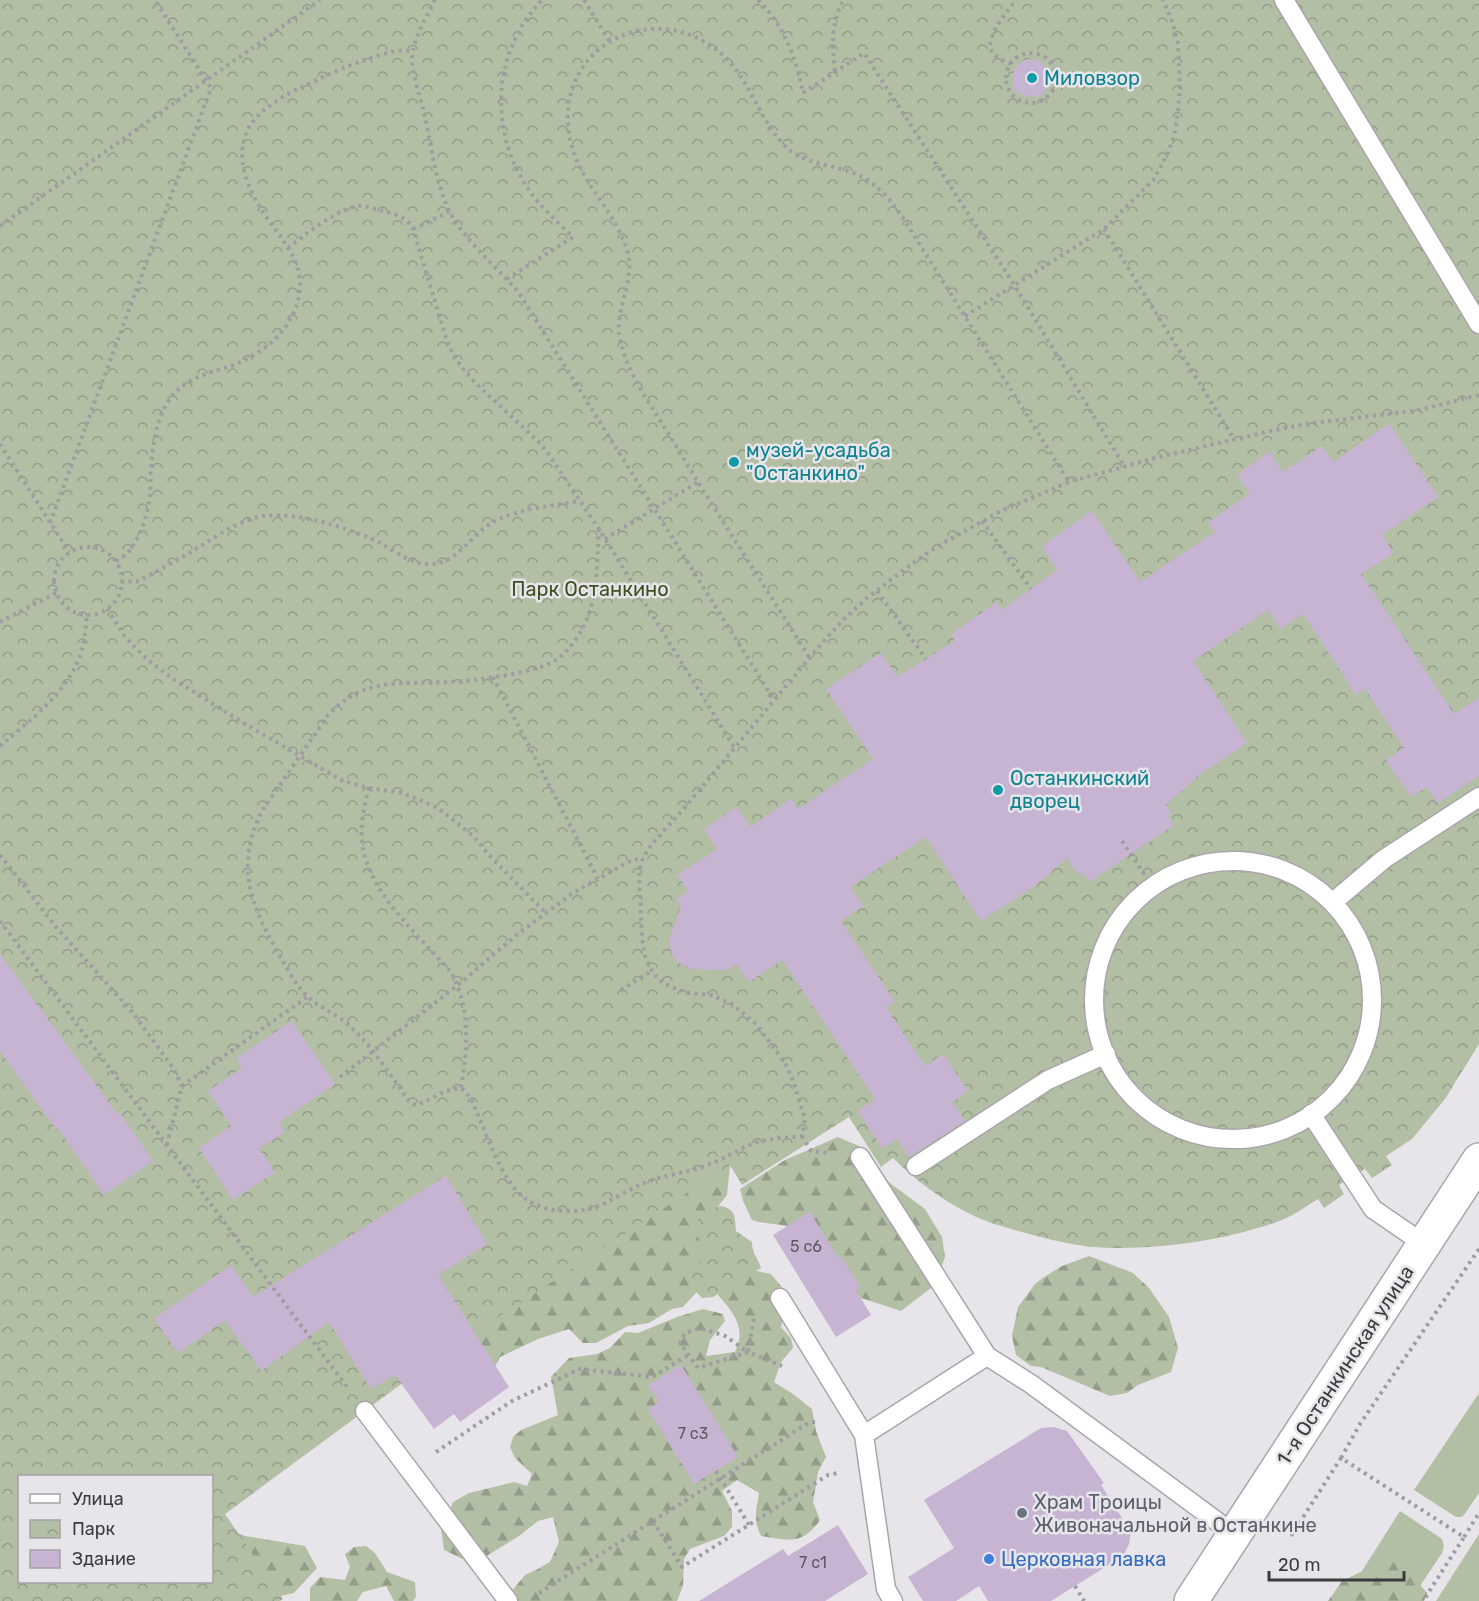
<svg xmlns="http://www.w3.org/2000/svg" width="1479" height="1601" viewBox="0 0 1479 1601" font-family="Rubik,sans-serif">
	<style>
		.grass { fill: #b2bfa5 }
		.forest { fill: url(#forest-firs) }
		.park { fill: url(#park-crowns); fill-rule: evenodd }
		.building { fill: #c6b4d2 }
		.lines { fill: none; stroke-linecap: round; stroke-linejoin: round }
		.lane-casing { stroke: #a8a6aa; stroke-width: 21 }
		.secondary-casing { stroke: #a8a6aa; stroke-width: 36 }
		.path { stroke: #9e9ca0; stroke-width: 4; stroke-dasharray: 3 4.5; stroke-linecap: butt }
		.lane { stroke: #fff; stroke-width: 18 }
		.secondary { stroke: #fff; stroke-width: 33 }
		.culture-dot { fill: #0f9aa8; stroke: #e8e5ea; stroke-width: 2 }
		.worship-dot { fill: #6b7280; stroke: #e8e5ea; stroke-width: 2 }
		.shop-dot { fill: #3f7fe0; stroke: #e8e5ea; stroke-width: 2 }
		.labels { text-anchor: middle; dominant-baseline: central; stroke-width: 5; stroke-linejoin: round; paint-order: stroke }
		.number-label { font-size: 16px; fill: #5f5a62 }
		.culture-label { font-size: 20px; fill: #0d838f; stroke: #e8e5ea; text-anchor: start }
		.park-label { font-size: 20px; fill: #3d5021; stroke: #e8e5ea }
		.street-label { font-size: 20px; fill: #3d3c3d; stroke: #e8e5ea }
		.worship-label { font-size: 20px; fill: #5b616d; stroke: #e8e5ea; text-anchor: start }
		.shop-label { font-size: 20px; fill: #366cbe; stroke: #e8e5ea; text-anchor: start }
	</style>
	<defs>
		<pattern id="forest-firs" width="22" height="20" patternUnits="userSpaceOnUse" patternTransform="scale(1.5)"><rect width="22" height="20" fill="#b2bfa5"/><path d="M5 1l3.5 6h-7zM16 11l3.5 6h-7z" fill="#929c88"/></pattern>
		<pattern id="park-crowns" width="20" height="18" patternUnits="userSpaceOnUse" patternTransform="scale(1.5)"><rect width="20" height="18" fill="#b2bfa5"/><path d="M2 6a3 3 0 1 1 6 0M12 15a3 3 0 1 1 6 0" fill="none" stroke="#929c88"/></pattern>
	</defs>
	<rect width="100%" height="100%" fill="#e8e5ea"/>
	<path class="grass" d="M1479,1393V1493L1464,1515L1461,1517H1456L1414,1490Z
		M1400,1511L1442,1539L1444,1546L1442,1553L1410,1601H1343Z
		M1479,1534V1601H1436Z"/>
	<path class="forest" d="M733,1136L727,1195L709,1218L705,1283L683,1307L672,1309L649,1323L628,1326L596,1343H583L569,1329L538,1339L500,1357L487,1383L463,1373L475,1332Z
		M838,1137L859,1146L879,1175L925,1209L942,1237L945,1257L935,1285L901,1311L846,1293L794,1229C779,1222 767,1225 752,1220L743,1201L740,1189L785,1160Z
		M1089,1256L1133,1273L1149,1288L1169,1317L1178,1348L1171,1372L1138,1385L1127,1393L1110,1396L1041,1367L1031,1366L1016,1355L1012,1336L1018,1307L1035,1284L1044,1277L1062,1266Z
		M742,1268L771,1274L790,1297L781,1327L791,1338L793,1348L781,1362L774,1382L793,1394L812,1409L816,1431L826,1457L818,1472L813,1502L820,1520C802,1546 789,1540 761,1536C753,1519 756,1511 759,1493L737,1480L722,1491L732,1511V1527L724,1536L690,1549L684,1559L683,1586L677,1601H514L511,1592L525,1575L536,1570L550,1562L559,1542L553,1517L538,1521L519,1536L480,1560L467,1561L444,1550L441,1528L447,1518L453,1502L469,1493L514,1482L527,1486L532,1474L515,1458L510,1447L513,1437L521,1430L558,1415L551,1377L569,1358L597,1354L610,1348L625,1332L638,1333L677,1317L703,1309L723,1314L725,1321L710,1340L706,1356L735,1352C747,1328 733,1312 718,1295L721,1277Z
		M234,1532L245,1536L305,1546L317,1568L294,1593L258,1601L147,1582H212Z
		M366,1546L375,1553L387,1572L415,1582L416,1597L413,1601H394L386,1586L363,1592L357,1601H310V1588L320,1577L345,1580L350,1567L345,1554L354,1547Z
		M1400,1562L1427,1593L1424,1601H1328L1342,1581L1377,1564Z"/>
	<path class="park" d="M0,0H1479V1044L1445,1099L1412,1139L1386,1156L1392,1165L1372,1178L1365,1169L1339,1185L1344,1194L1324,1208L1318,1199C1306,1206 1295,1215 1282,1220C1232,1239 1166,1249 1112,1248C1081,1248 1047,1239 1018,1231C1002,1226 985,1222 970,1214C942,1200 915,1180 893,1158L881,1167L849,1117L742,1185L730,1165L438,1357L225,1514L283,1599L280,1601H0ZM20,1476H212V1582H20Z
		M720,1206C736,1208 735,1218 736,1231L752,1242C752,1255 758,1257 761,1268L713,1297L702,1298C671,1267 706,1272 705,1252C705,1246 699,1241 697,1235C689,1219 707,1211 720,1206Z"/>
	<path class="building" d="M1028,59L1040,61L1048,69L1050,75L1051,81L1049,86L1041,95L1035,97L1023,95L1013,89L1014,70L1022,61Z
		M1389,424L1438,497L1382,535L1394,553L1361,574L1454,714L1479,698V776L1438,803L1427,787L1411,797L1386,760L1404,748L1365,689L1356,695L1303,614L1280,629L1268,610L1193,661L1247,743L1199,775L1166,805L1171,813L1167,815L1174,825L1089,882L1082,872L1078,875L1067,858L1032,888L981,921L926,837L850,887L863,906L841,921L895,1002L886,1007L925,1066L943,1054L968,1091L952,1102L965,1121L909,1157L897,1139L882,1148L858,1111L875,1099L782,960L749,982L736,964L728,970L691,969L681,964L673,957L670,947V936L681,906L676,899L688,891L677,875L717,849L704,829L737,807L750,827L791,799L798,809L873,759L826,689L881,653L897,677L955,641L951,634L997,602L1002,610L1057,570L1042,546L1092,511L1140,582L1215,532L1208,522L1250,494L1237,475L1269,452L1283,472L1322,446L1333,462Z
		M0,954L117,1114L119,1112L153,1161L104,1195L58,1128L56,1129L0,1051Z
		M292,1021L335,1084L279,1122L285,1132L259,1149L275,1172L233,1200L199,1148L231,1126L208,1091L242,1068L236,1058Z
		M446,1176L487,1244L438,1275L509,1387L460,1422L454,1414L434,1429L395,1375L371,1389L329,1322L261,1371L225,1320L178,1353L154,1319L231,1265L253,1297Z
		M810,1212L838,1258L841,1256L860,1287L856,1290L871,1315L836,1337L773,1235Z
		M681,1365L738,1457L694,1484L648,1409L659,1402L648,1385Z
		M1054,1427L1067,1431L1104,1483L1101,1485L1131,1532L1129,1544L1123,1556L1051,1601H988L979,1586L956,1601H923L908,1577L954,1548L924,1500L1041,1428Z
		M838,1525L868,1574L825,1601H699L783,1549L788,1556Z"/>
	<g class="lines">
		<defs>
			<path id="lane" d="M1284,0L1479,324
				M1094 1000a139 139 0 1 1 278 0a139 139 0 1 1-278 0Z
				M1333,902L1384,859L1479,797
				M1311,1114L1373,1209L1424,1244
				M860,1157L987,1356
				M916,1166L1048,1080L1106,1054
				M780,1298L864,1435L886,1589L893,1601
				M365,1411L508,1601
				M864,1435L987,1356L1031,1384L1234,1534"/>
			<path id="secondary" d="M1191,1601L1479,1160"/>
		</defs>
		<use href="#lane" class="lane-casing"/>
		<use href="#secondary" class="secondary-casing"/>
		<path class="path" d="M435,0C426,19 413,37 412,59C412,73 420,97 424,112C432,147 436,192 455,221C473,248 498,268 519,293L774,700
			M584,0L610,42
			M758,0C784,25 796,58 803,93L864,53L1015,286L1124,466
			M1006 78a25 25 0 1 1 50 0a25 25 0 1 1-50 0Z
			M1011,64C1004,61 994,57 991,50C986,35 1008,11 1016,0
			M835,71C832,44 831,25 843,0
			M0,226L320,0
			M413,229L449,212
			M1104,229L1234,439
			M288,248C303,236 341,206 360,206C368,206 378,210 387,212C399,215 407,218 413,229L447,341C458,368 477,385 498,404C512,417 526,430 540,443L549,455L599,529L734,747
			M507,279L573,237C558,222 541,208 529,190C488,131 492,52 542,0
			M965,316L1104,229L1154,179L1167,155L1174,136L1178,113L1180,86L1178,44L1173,24L1163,0
			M0,444L69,552
			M982,521L1031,589
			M50,523L211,88L155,0
			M599,529C597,555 598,583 591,607C586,626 572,649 556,660C540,672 474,681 452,682C405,685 365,675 328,715L262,811C235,865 250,905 279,954C287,968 295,984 307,996C319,1008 338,1014 352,1028C374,1049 391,1076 409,1101L413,1104L418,1105L446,1091L461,1088C472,1096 475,1109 481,1122C491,1146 503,1180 523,1197C539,1210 563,1213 584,1210C604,1207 623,1192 642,1184C663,1175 686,1173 707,1165C723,1160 737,1150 752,1144C768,1138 785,1138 802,1136L805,1119L793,1080L785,1063L756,1024L732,1004L711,995L689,993L671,987L659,980L652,971L645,956L642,938L639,871L643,858L652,844L687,805L822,643L843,620L867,598L905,569L936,547L1001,511L1069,482L1155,458L1270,431L1307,424L1420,410L1479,395
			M605,539L698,482
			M54 581a34 34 0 1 1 68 0a34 34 0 1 1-68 0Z
			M116,561C121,558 127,555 130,550C141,536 148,513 150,495C151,486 150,477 151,468C153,445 156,418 170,399C182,380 208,373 228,367C264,355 297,327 300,288C303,260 277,234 263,212C248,189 235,159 247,131C254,114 282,96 298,89C326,75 361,59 391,52C398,50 406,51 413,51
			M121,582L139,581C157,571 176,561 194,550C216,537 238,520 264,516C296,512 340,526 370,538C389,546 412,567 433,564C460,561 472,533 495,521C520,508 552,506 579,501
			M877,591L926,659
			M107,609L126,638L148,660L173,679L250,727L343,781L369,788L402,793L420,800L438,808L472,835L490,856L546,913
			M0,622L56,593
			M809,657C764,585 717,514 673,441C657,414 629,377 622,346C620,340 618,332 619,325C620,300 635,275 627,250C612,203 571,177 568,124C563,42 654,1 717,50C745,71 754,106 775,134C780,140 786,149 794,153C809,163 828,165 845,170C873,178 890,198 905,221L1069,482
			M493,677L598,879
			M0,746C30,720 65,695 80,656C85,643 85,629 87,615
			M369,788C363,809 358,835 365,857C379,903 420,936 450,971C471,1008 468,1047 461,1088
			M1122,841L1152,886
			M0,855L56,927L133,1013L173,1068L182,1086L167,1144
			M0,921L347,1387
			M621,990L652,971
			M340,1077L458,985L519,933L573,893L621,866L632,860L643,858
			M182,1086L307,997
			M802,1136L811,1151L829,1153
			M754,1319L748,1352L725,1336L700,1328L685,1333L680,1343L698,1368L748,1352L782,1366
			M436,1452L512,1401L580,1369L652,1377L688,1355
			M1341,1458L1360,1424L1479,1249
			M716,1471L749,1525
			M653,1521L682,1567L828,1475L838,1473
			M1291,1536L1341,1458L1464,1537L1423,1601
			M1464,1537L1479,1513
			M1075,1586L1084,1601
			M539,1593L810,1422H818"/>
		<use href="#lane" class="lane"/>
		<use href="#secondary" class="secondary"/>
	</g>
	<g class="culture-dot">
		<circle cx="1032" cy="78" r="6"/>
		<circle cx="734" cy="462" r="6"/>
		<circle cx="998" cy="790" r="6"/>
	</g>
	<circle class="worship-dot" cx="1022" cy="1513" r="6"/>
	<circle class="shop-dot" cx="989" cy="1559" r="6"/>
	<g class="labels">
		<g class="number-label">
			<text x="806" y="1246">5 с6</text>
			<text x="693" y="1433">7 с3</text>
			<text x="813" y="1562">7 с1</text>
		</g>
		<g class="culture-label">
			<text x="1044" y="78">Миловзор</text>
			<text x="746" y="450">музей-усадьба<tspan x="746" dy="23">"Останкино"</tspan></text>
			<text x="1010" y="778">Останкинский<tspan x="1010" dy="23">дворец</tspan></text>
		</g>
		<g class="park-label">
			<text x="590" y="589">Парк Останкино</text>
		</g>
		<g class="street-label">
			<text transform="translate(1345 1365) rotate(-57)">1-я Останкинская улица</text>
		</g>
		<g class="worship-label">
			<text x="1034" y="1502">Храм Троицы<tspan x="1034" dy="23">Живоначальной в Останкине</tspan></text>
		</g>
		<g class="shop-label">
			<text x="1001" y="1559">Церковная лавка</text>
		</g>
	</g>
	<rect x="18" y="1475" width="195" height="108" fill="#e8e5ea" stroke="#a4a1a5" stroke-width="1.5"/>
	<rect x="30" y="1494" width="30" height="9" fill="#ffffff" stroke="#a4a1a5" stroke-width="1.5"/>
	<text x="72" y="1505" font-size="18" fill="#3d3c3d">Улица</text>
	<rect x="30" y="1520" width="30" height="18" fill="url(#park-crowns)" stroke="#a4a1a5" stroke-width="1.5"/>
	<text x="72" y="1535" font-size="18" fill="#3d3c3d">Парк</text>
	<rect x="30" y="1550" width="30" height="18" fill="#c6b4d2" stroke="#a4a1a5" stroke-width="1.5"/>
	<text x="72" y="1565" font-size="18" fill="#3d3c3d">Здание</text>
	<path d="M1269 1571v9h135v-9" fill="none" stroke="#3d3c3d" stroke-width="3"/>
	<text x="1278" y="1571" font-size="18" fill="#3d3c3d" stroke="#e8e5ea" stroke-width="4.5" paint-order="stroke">20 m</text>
</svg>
